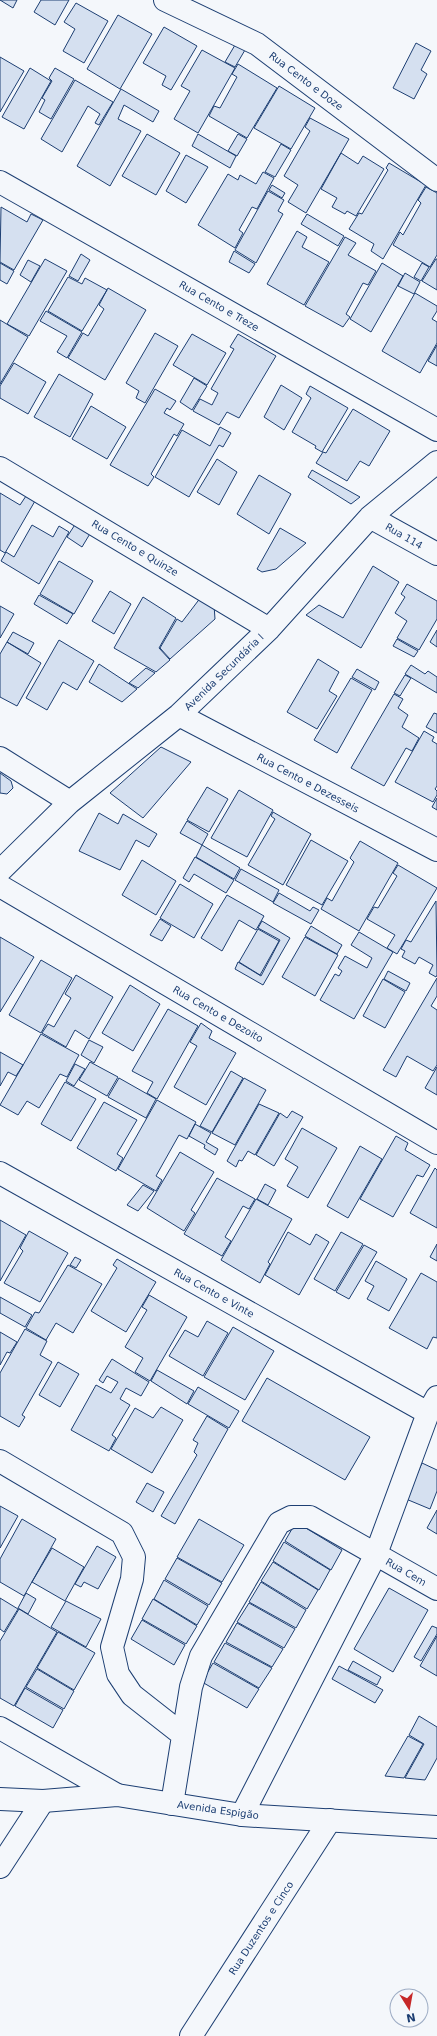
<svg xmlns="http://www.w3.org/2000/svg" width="437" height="2036" viewBox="0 0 437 2036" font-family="'DejaVu Sans',sans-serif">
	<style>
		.building { fill: #d5e0f0; stroke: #1d3f73 }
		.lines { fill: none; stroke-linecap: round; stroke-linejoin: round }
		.street-casing { stroke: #1d3f73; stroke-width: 24 }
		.secondary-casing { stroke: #1d3f73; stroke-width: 24 }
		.street { stroke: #f4f7fb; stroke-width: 22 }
		.secondary { stroke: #f4f7fb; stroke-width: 22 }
		.labels { text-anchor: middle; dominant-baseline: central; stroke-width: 3; stroke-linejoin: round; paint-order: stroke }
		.street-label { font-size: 10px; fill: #1d3f73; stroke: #f4f7fb }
	</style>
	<rect width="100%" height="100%" fill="#f4f7fb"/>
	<path class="building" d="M0,0H17L13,8Z
		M41,0H69L55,25L34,12Z
		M76,3L108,21L84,63L63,51L75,29L64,22Z
		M118,15L152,34L120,89L87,69Z
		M164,27L197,46L171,90L162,85L166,76L143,63Z
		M416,43L431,51L421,70L427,74L414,99L393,88Z
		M235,45L245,50L235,67L225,62Z
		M202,50L235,68L198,133L174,119L190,91L181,86Z
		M0,57L24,71L0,112Z
		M238,64L277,88L247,138L209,116L214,106L220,108L237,77L232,74Z
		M30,68L51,81L24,129L2,117Z
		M55,68L74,79L51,119L39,112L45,100L42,98L52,81L49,78Z
		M75,80L113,102L99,125L95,123L100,114L88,106L62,152L41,139Z
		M279,86L315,108L291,149L254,128Z
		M121,89L159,111L153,122L124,105L118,119L141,131L110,186L77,166Z
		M310,118L349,139L306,213L288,202L298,185L284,176L310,131L305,127Z
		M147,134L180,153L156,195L122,176Z
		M198,134L236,156L230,168L192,146Z
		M238,134L247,139L237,156L228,151Z
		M281,144L291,150L275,177L265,172Z
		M341,153L358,164L363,156L384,169L356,216L347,211L345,214L332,207L337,198L321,189Z
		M186,155L208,167L186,203L166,191Z
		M389,163L426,185L383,259L371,251L374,244L349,229L359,213L362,214L388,170L386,168Z
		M263,172L274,178L257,209L252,207L239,230L243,233L235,248L198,225L228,174L238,180L240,175L256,184Z
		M272,185L285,193L282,198L269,190Z
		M426,187L437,193V255L430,267L393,245L400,232L403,235L421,203L418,200Z
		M268,191L284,200L278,211L283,214L256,263L235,250Z
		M1,207L27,222L31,214L43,220L14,270L0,262Z
		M307,214L344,236L338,246L301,224Z
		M297,231L307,237L302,247L329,262L304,305L267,284Z
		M345,237L356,243L348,255L376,271L368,285L363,283L346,314L350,317L343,327L305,306Z
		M234,251L255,264L249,273L229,262Z
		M81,254L90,260L78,281L69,276Z
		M45,259L67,271L29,336L7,324Z
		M436,259H437V290L422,281Z
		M28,260L40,266L31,282L20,275Z
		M0,263L14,271L7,284L0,280Z
		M382,263L403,276L371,332L350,319Z
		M422,263L429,267L421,281L414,277Z
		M405,273L420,282L414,294L398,286Z
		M68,277L82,284L85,278L107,290L82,331L48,311Z
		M108,288L146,310L105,380L68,358L83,333L88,336L104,309L99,305Z
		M415,293L437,306V311L432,319L437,322V343L420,373L382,351Z
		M46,311L82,332L67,358L57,352L67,336L40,321Z
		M0,320L28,337L0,384Z
		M155,333L178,346L145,403L136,398L139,391L126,383Z
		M192,334L226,353L207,385L173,365Z
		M238,334L276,356L239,418L227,412L219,425L193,411L200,399L212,405L218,393L211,389L234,349L230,347Z
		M437,345V366L428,361Z
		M14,363L46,382L28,414L0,398V386Z
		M59,374L93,394L70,437L34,417Z
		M194,378L207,386L192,410L180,402Z
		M281,385L302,398L284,430L264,417Z
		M310,386L348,408L322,452L315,448L316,446L292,432L311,398L306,394Z
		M155,389L176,401L170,410L167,408L164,413L184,424L177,436L174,434L151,474L154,477L148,486L110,465Z
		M91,406L126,427L107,459L72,439Z
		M353,409L390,431L369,466L360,461L347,481L316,463L323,452L326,453Z
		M220,427L231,433L223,447L219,445L189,497L155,477L182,430L210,446Z
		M217,459L237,472L219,505L197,492Z
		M312,470L360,497L351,504L308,477Z
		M259,475L291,494L269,534L237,514Z
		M0,493L20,505L26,496L35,501L5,553L0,550Z
		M76,523L91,532L82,547L67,537Z
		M32,525L53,537L59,526L69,532L39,584L1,561L6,552L14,557Z
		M280,528L306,543L276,569L262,572L257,569Z
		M59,561L93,581L74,614L40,594Z
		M373,566L399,582L361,648L306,615L319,605L343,618Z
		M407,584L437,601V619L419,650L397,638L407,621L395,613L405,597L401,594Z
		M110,591L131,604L114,634L92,621Z
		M39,595L73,614L67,624L34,604Z
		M143,597L176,618L159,648L170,660L156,672L114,648Z
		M201,597L214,605L215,619L170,659L160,648L177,619L182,622Z
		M0,606L14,614L0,638Z
		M437,630V647L430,642Z
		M13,632L34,643L28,654L7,642Z
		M397,639L418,651L414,657L393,646Z
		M59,640L94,661L77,690L63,682L47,710L26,698Z
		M7,642L41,663L17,706L0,697V654Z
		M318,659L339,672L329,691L337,696L317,729L287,712Z
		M99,664L137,689L122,702L89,682Z
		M411,665L425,674L428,671L437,677V693L405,674Z
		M146,668L155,673L138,688L129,683Z
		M357,669L379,682L375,690L352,677Z
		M405,675L411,678L400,696L394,693Z
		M351,678L372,690L337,753L314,740Z
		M394,694L403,699L398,708L408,715L402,727L419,738L412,751L406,748L384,786L351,768Z
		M434,713L437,714V733L426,727Z
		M424,731L434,737L432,741L437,744V786L435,789L437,791V795L433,802L395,782Z
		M161,747L191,762L143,818L110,793Z
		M0,773L11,781L13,788L7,794L0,793Z
		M207,787L228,799L209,832L187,820Z
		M239,790L273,810L247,857L211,838Z
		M437,798V810L432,807Z
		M273,812L311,834L283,885L248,865L275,819L271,816Z
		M99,813L118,824L123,814L157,834L149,847L136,840L120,870L79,851Z
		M187,821L208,834L202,845L180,833Z
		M311,840L348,861L322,905L286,885Z
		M360,841L398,863L359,931L321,909L327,898L332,901L354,862L350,858Z
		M202,845L240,868L234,879L196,857Z
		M195,857L234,880L226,893L194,874L189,882L183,878Z
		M142,860L176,881L156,915L122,895Z
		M398,865L437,888L397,954L387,948L395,935L367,919L374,907L378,908L397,876L393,873Z
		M241,869L279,890L273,902L235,880Z
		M180,884L213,904L194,938L160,918Z
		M279,893L310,911L313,907L319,910L311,924L273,903Z
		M227,895L264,916L256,930L239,920L222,951L201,938Z
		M436,901L437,975L436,977L429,973L433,965L419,957L415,964L402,957L405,951L401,949L406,940L411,942Z
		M160,919L171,926L162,941L150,935Z
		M262,921L290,938L263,985L235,969L238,962L261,976L280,940L258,928Z
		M311,926L342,945L337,954L305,936Z
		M258,929L279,941L260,975L239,962Z
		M359,932L393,952L354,1019L320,1000L335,974L339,976L342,971L338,968L345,956L367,968L372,958L351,945Z
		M0,937L34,957L0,1012Z
		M305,937L338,955L315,996L282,977Z
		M41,960L72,978L41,1033L9,1015Z
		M388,971L410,983L406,991L384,979Z
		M76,975L113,997L89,1039L75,1030L66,1047L42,1033L48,1024L54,1027L71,998L65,994Z
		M437,978V996L431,1006L437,1010V1065L433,1071L407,1056L396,1077L383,1070Z
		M383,979L405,992L385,1028L363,1016Z
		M130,985L160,1004L133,1051L102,1033Z
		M168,1009L198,1026L157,1099L147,1093L153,1082L132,1071Z
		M201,1023L212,1031L209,1038L236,1053L206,1105L174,1087L197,1046L190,1042Z
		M41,1034L79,1055L67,1077L60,1074L39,1108L27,1101L18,1115L0,1105Z
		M89,1040L103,1047L94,1063L81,1055Z
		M0,1052L23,1065L16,1076L8,1072L0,1086Z
		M90,1062L118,1077L107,1096L79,1080Z
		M75,1064L85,1069L74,1086L66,1081Z
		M437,1067V1095L425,1088Z
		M231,1071L243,1078L212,1132L200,1126Z
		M119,1078L156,1099L146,1118L108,1097Z
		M244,1078L266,1090L235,1145L212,1133Z
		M65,1082L96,1099L71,1141L41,1124Z
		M157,1100L196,1122L187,1139L179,1135L156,1176L162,1180L156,1191L118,1169Z
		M104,1102L137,1120L117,1154L123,1158L116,1171L77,1148Z
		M259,1104L279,1113L255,1155L248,1151L242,1161L239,1160L236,1167L227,1161Z
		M292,1111L303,1117L274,1166L256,1155L280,1113L287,1118Z
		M195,1124L211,1133L206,1142L218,1149L215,1155L204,1148L205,1145L189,1136Z
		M302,1128L337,1148L308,1198L287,1186L298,1167L285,1159Z
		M396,1136L408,1143L405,1150L430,1165L423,1177L417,1175L393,1217L360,1199Z
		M360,1146L382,1159L348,1218L327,1206Z
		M180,1152L214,1172L191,1210L195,1213L184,1231L147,1208Z
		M435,1168L437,1170V1228L410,1213Z
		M217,1178L255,1199L249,1209L243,1206L225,1237L231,1241L222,1256L184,1234Z
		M265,1184L276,1190L268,1205L257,1199Z
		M143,1185L154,1191L138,1211L127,1205Z
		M256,1199L292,1219L268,1262L270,1264L260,1283L221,1260Z
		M0,1220L26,1235L0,1281Z
		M29,1231L68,1253L40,1302L4,1283L23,1251L20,1248Z
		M288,1232L310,1245L316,1234L329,1242L299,1295L265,1275Z
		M341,1232L363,1244L335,1291L314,1279Z
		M437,1244V1261L430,1257Z
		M364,1245L377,1252L349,1299L336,1292Z
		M75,1257L81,1260L76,1268L70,1265Z
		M117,1259L156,1282L126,1332L91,1311L117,1268L113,1265Z
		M376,1261L407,1279L389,1311L367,1299L374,1286L365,1281Z
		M68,1265L102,1284L73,1333L56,1323L46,1340L26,1328L35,1312L39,1313Z
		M421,1273L437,1282V1338L433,1337L427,1349L389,1328Z
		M149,1295L187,1317L150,1381L135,1372L143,1358L125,1347L147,1310L142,1307Z
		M0,1297L32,1315L25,1327L0,1313Z
		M207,1321L228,1333L203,1376L169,1356L185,1330L198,1337Z
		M233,1327L274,1351L245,1400L204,1377Z
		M25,1329L47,1341L40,1355L52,1362L22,1415L25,1417L19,1427L0,1416V1373Z
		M0,1332L17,1342L10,1353L7,1352L0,1365Z
		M112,1359L149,1382L141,1396L126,1388L120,1399L130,1405L112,1435L116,1438L109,1451L71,1430L96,1385L111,1393L118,1382L107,1376L103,1383L99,1380Z
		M58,1362L79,1374L60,1407L39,1395Z
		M157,1370L194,1391L187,1404L151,1381Z
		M267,1378L370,1437L345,1480L242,1421Z
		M198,1387L239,1411L229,1428L188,1404Z
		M161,1407L183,1420L152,1473L111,1449L135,1408L153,1418Z
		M207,1416L228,1429L175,1524L161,1516L197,1455L194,1452L198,1443L193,1440Z
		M422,1463L437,1470V1491L430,1509L406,1499Z
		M147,1483L164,1492L153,1512L136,1502Z
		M0,1506L18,1516L0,1548Z
		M437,1510V1534L427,1528Z
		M22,1519L56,1539L24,1596L0,1582V1559Z
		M199,1519L244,1545L222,1582L177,1557Z
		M296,1522L342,1550L331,1570L285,1541Z
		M284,1542L330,1570L319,1590L273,1561Z
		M97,1546L116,1557L98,1589L84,1582L81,1587L75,1584Z
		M52,1548L84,1567L65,1601L32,1582Z
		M177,1558L222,1583L209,1605L165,1579Z
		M273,1562L318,1590L307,1609L261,1581Z
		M164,1580L208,1606L197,1625L154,1599Z
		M261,1582L306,1610L296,1628L249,1602Z
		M389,1588L428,1610L393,1672L354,1649Z
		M26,1593L36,1599L28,1614L18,1608Z
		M0,1598L18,1609L4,1632L0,1629Z
		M153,1599L197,1626L186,1644L142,1619Z
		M66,1601L101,1619L86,1647L51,1627Z
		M249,1603L295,1629L284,1648L237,1622Z
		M19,1609L57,1632L14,1706L0,1698V1641Z
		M142,1620L185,1645L174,1665L131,1639Z
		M237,1623L283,1649L272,1667L226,1642Z
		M432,1626L437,1628V1634L421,1661L414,1657Z
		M58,1632L95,1653L74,1690L37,1668Z
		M437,1636V1676L420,1666Z
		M225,1643L272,1668L259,1688L214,1662Z
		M353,1661L381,1677L377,1685L348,1670Z
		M213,1663L259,1689L247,1708L202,1682Z
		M339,1666L383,1690L375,1703L332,1679Z
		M37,1669L74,1691L64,1709L26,1687Z
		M25,1688L63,1710L53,1728L15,1706Z
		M419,1716L437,1727V1758L425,1780L405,1778L424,1744L409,1735Z
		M408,1736L423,1744L404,1778L385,1776Z"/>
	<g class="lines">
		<defs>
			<path id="street" d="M165,0L257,44L437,180
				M0,182L437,430
				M0,468L269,629
				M370,517L437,554
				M179,715L437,850
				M0,758L70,802
				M0,871L70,802L179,715L269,629L370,517L437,462
				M0,886L437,1143
				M0,1173L428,1413
				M0,1461L122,1533L134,1557L132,1579L112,1647L118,1674L132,1695L183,1735
				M0,1728L117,1795
				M172,1804L191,1687L201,1656L279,1523L291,1517H310L437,1589
				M242,1815L376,1554L428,1413L437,1397
				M0,1867L43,1801
				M191,2036L330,1820"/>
			<path id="secondary" d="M0,1799L43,1801L117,1795L242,1815L437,1827"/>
		</defs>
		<use href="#street" class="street-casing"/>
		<use href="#secondary" class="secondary-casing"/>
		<use href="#street" class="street"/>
		<use href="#secondary" class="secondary"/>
	</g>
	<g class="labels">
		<g class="street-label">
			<text transform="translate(306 81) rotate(37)">Rua Cento e Doze</text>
			<text transform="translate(219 306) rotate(30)">Rua Cento e Treze</text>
			<text transform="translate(404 536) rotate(30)">Rua 114</text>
			<text transform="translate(135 548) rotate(31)">Rua Cento e Quinze</text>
			<text transform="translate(224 672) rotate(-44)">Avenida Secundária I</text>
			<text transform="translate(308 783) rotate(28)">Rua Cento e Dezesseis</text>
			<text transform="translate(218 1014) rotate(30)">Rua Cento e Dezoito</text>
			<text transform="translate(214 1293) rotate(29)">Rua Cento e Vinte</text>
			<text transform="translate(406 1572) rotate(30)">Rua Cem</text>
			<text transform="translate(218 1810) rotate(8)">Avenida Espigão</text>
			<text transform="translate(261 1928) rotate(-57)">Rua Duzentos e Cinco</text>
		</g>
	</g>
	<g transform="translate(409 2008) rotate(169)"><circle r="19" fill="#f4f7fb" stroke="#9eadc5"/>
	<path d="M0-3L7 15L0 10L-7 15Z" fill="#c62828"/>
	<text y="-6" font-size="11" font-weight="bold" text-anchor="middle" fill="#1d3f73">N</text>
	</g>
</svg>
